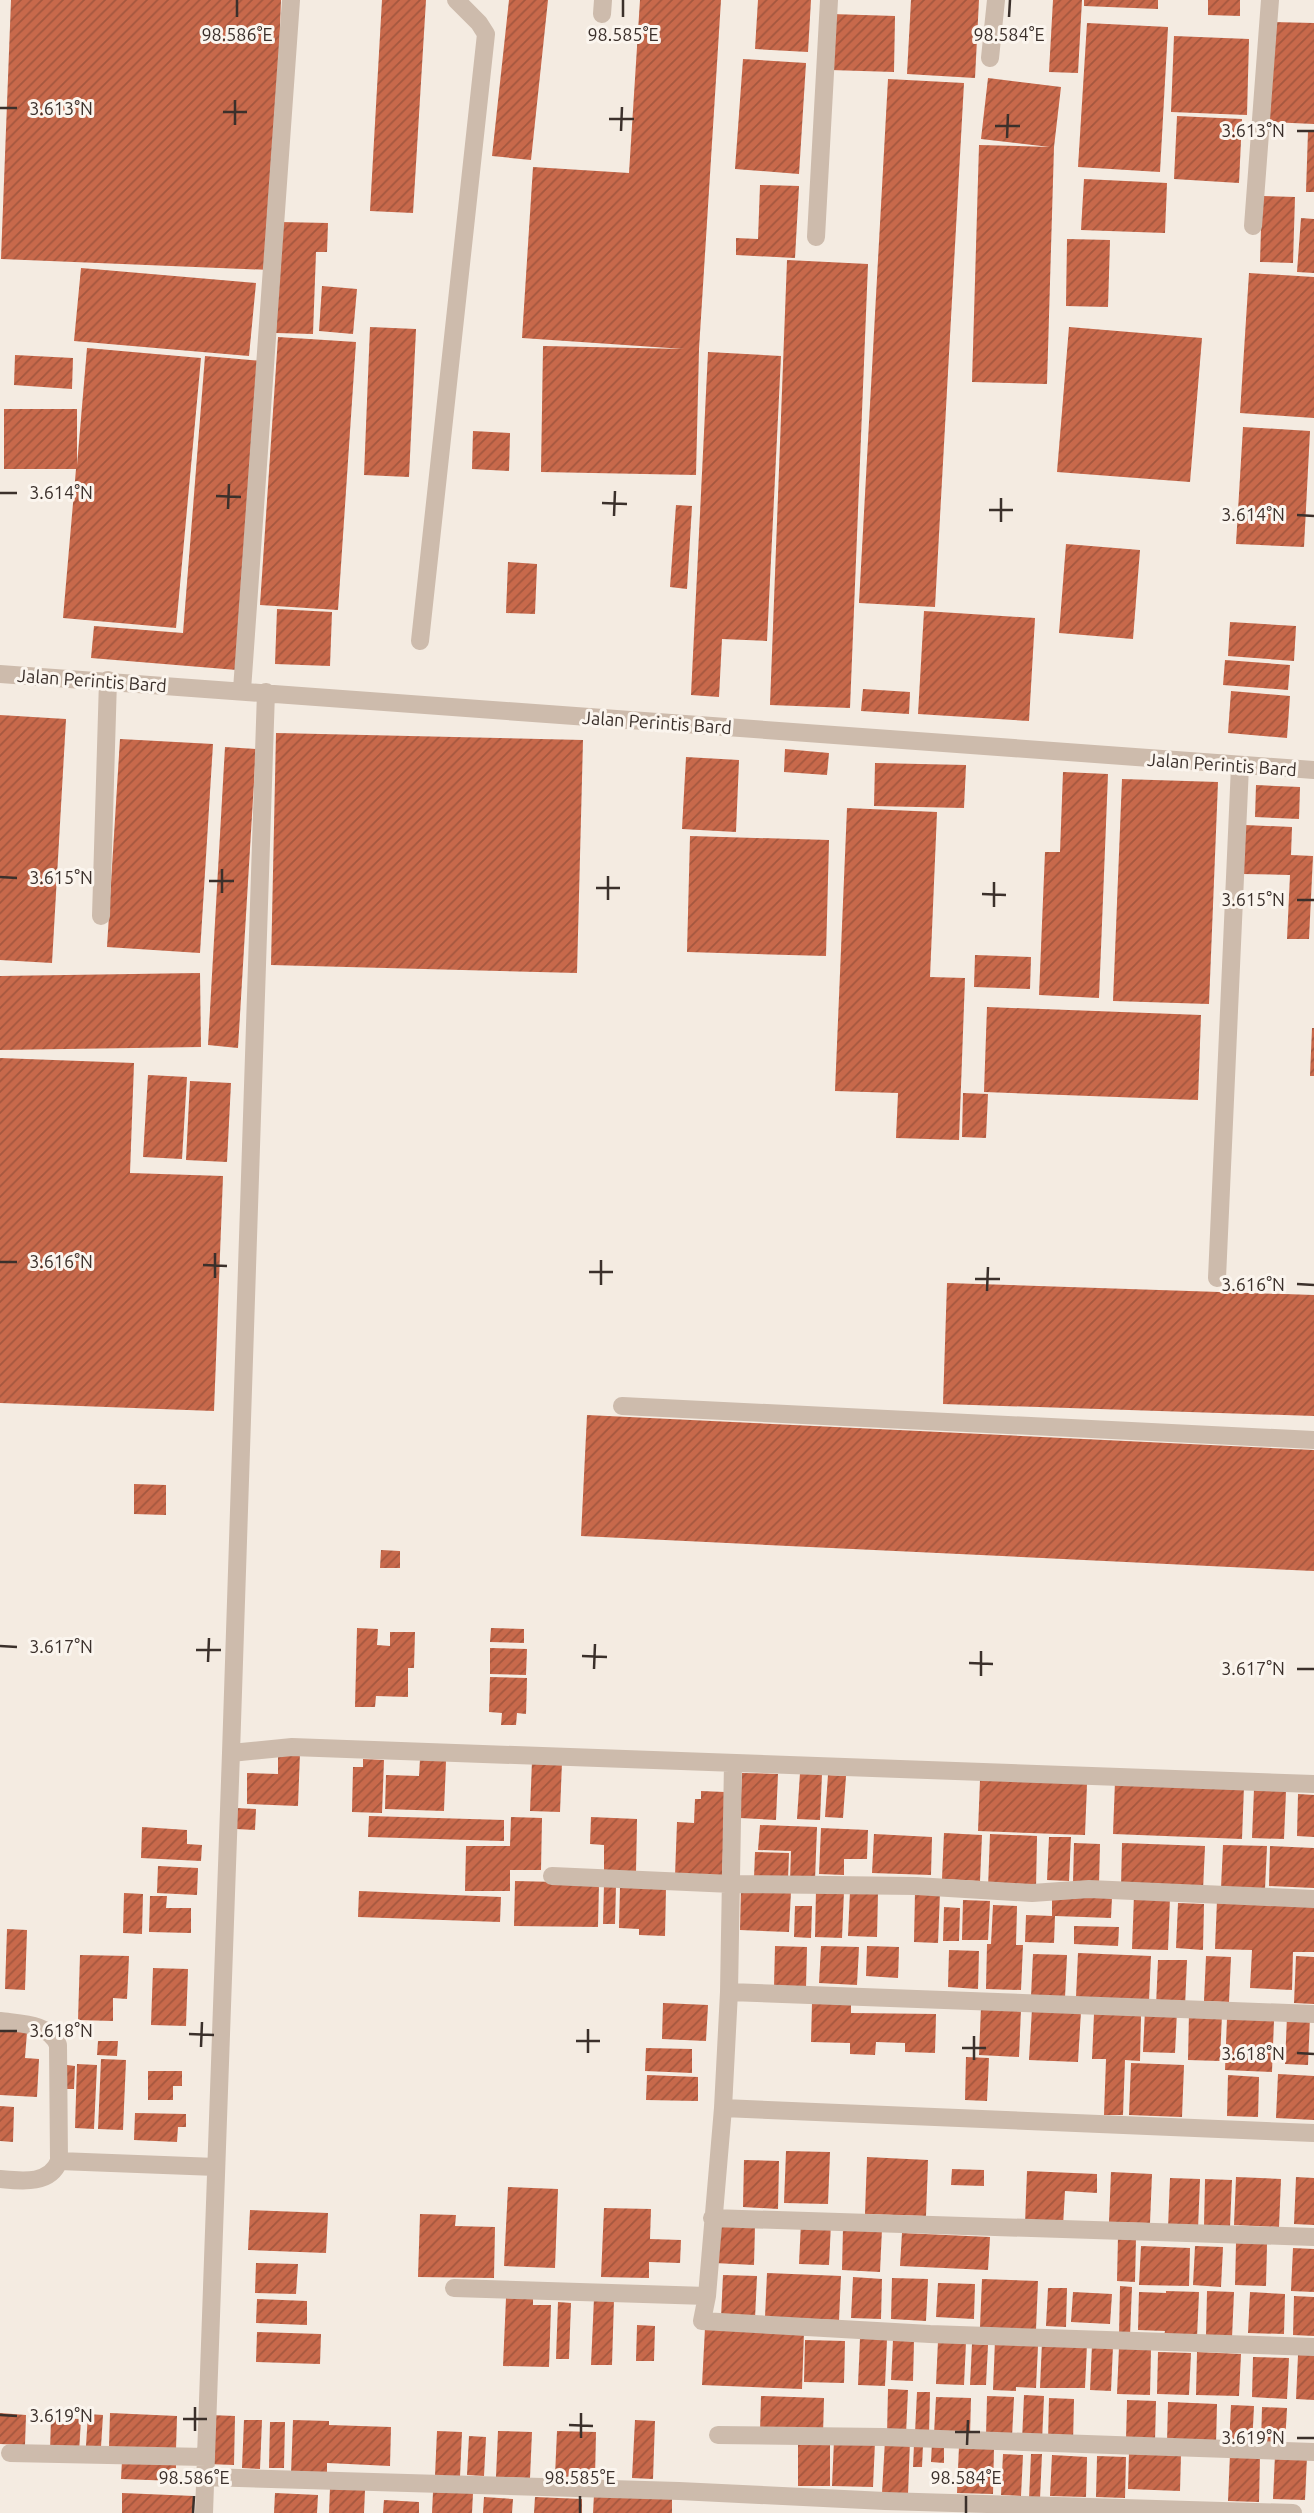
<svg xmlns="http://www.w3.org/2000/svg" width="1314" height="2513" viewBox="0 0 1314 2513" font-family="Ubuntu,sans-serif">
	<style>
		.building { fill: url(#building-hatch) }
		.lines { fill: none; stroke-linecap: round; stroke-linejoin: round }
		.minor { stroke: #cdbbac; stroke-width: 18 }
		.ticks { fill: none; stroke: #3b302b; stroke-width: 2.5 }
		.labels { text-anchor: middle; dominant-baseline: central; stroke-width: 6; stroke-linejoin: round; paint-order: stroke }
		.street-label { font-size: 18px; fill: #3b302b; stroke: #fbf5ee }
		.ticks-label { font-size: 18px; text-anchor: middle; fill: #3b302b; stroke: #fbf5ee; stroke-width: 6; stroke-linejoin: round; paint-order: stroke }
	</style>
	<defs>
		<pattern id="building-hatch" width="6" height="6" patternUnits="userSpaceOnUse" patternTransform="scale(1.75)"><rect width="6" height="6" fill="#c8694b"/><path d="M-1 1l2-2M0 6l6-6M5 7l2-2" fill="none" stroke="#a4573f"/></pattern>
	</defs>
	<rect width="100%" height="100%" fill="#f4ebe1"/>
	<path class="building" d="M11,0H281L271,270L1,259Z
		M382,0H426L413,213L370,211Z
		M509,0H548L531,160L492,156Z
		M640,0H721L699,349L696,475L541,472L543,346L684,349L522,338L533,167L629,173Z
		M758,0H811L808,52L755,49Z
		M911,0H979L975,78L907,74Z
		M1053,0H1082L1078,73L1049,72Z
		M1084,0H1158V9L1084,6Z
		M1208,0H1240V16L1208,15Z
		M831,14L895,16L894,72L830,70Z
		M1272,22L1314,23V124L1268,122Z
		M1087,23L1168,27L1160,172L1078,167Z
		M1174,36L1249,39L1247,115L1171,112Z
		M743,59L806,63L799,174L735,169Z
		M988,78L1061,87L1054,147L1047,384L972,382L979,145L1050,147L981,139Z
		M888,79L964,83L935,607L859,603Z
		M1177,116L1242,119L1239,183L1174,179Z
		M1308,131H1314V192H1306Z
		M1084,179L1167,183L1165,233L1081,230Z
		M760,185L799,186L795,258L736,255V238L758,239Z
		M1262,196L1295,197L1293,263L1260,262Z
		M1301,218L1314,219V273L1297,272Z
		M280,222L328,223L327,252H316L313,334L276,333Z
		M1067,239L1110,240L1108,307L1066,306Z
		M787,260L868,264L850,708L770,705Z
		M81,268L256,283L249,356L74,341Z
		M1249,273L1314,277V418L1240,413Z
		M322,286L357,289L353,334L319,331Z
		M370,327L416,329L409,477L364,475Z
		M1069,327L1202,338L1190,482L1057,472Z
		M278,337L356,342L338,610L260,605Z
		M87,348L201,358L176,628L63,618L76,469H4V409H77V465Z
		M708,352L781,356L767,641L722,639L719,697L691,695Z
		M15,355L73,358L72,389L14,385Z
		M205,356L262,361L237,670L91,658L94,626L183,633Z
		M1243,427L1310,431L1304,547L1236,544Z
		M473,431L510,433L509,471L472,469Z
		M676,505L692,506L687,589L670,587Z
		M1066,544L1140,550L1133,639L1059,633Z
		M508,562L537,564L535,614L506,613Z
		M277,609L332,612L330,666L275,664Z
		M924,611L1035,618L1029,721L918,714Z
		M1230,622L1296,626L1294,661L1228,656Z
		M1225,660L1290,665L1288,690L1223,685Z
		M863,689L910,692L909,714L861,711Z
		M1231,691L1290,696L1287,738L1228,733Z
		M0,715L66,719L52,963L0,960Z
		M276,733L583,740L577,973L271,965Z
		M120,739L213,744L200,953L107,947Z
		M225,747L256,749L238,1048L208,1045Z
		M785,749L829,753L827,775L784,772Z
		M686,757L739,760L736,832L682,829Z
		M875,763L966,765L964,808L874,806Z
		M1063,772L1108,774L1099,998L1039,995L1045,852H1060Z
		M1122,779L1218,782L1209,1004L1113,1001Z
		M1256,785L1300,787L1299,819L1255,817Z
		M847,808L937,812L930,977L965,978L959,1140L896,1138L898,1093L835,1091Z
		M1245,825L1292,827L1291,855L1313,856L1309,939H1287L1290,875L1243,874Z
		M690,836L829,840L826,956L687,952Z
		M975,955L1031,957L1030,989L974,987Z
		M200,973L201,1047L0,1050V976Z
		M987,1007L1201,1015L1198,1100L984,1092Z
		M1312,1028H1314V1076H1310Z
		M0,1058L134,1063L130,1173L223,1176L214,1411L0,1403Z
		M148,1075L187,1077L182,1159L143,1157Z
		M190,1081L231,1083L227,1162L186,1160Z
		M963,1093L988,1094L986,1138L962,1137Z
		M947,1283L1314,1295V1416L943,1404Z
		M587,1415L1314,1450V1571L581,1536Z
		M134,1484L166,1485V1515L134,1514Z
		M381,1550L400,1551V1568H380Z
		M357,1628L378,1629L377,1645L390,1646V1632H415L414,1668H408V1697L376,1696L375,1707H355Z
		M491,1628L524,1629V1643L490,1642Z
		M490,1648L527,1649L526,1675L490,1674Z
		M490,1677L527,1678L526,1714L517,1713L516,1725H501L502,1713L489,1712Z
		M278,1752H300L298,1806L247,1804V1773L278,1774Z
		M363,1759L384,1760L382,1813L352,1812L353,1767H363Z
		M420,1759L446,1761L444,1811L385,1809L386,1775L419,1776Z
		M532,1761L562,1762L560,1812L530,1811Z
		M742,1773L778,1774L776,1820L740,1818Z
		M800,1773L822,1774L820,1820L797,1819Z
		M828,1775L846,1776L843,1818L825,1817Z
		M980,1780L1087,1784L1085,1835L978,1831Z
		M1115,1781L1244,1786L1242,1839L1113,1834Z
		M1254,1789L1286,1791L1284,1839L1252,1838Z
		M701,1791L725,1792L722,1878L675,1876L677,1822L694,1823L695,1799H701Z
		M1298,1794L1314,1795V1837L1297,1836Z
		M236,1808L256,1809L255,1830L236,1829Z
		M369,1816L504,1820V1841L368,1837Z
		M511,1817L542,1818L541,1870H510V1891H465L466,1846H510Z
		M591,1817L637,1819L636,1873L604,1872V1845L590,1844Z
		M760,1825L817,1827L815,1880H790L791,1851L758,1850Z
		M142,1827L187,1830V1844L202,1845L201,1861L141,1858Z
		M821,1828L868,1830L867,1859H844V1875L819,1874Z
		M944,1833L982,1835L980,1881L942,1879Z
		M874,1834L932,1837L931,1875L872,1873Z
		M990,1834L1037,1836L1036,1890L988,1888Z
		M1049,1837H1071L1069,1881L1047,1880Z
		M1074,1843L1100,1844L1099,1884L1073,1883Z
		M1122,1843L1205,1846L1203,1890L1121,1887Z
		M1223,1845L1267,1846L1265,1889L1221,1888Z
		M1270,1846L1314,1848V1888L1269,1886Z
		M755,1852L789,1853L788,1879L754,1878Z
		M158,1866L198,1868L197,1895L157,1893Z
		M515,1881L599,1883L598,1927L514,1926Z
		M604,1884L616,1885L615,1924H603Z
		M620,1887H666L665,1936L639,1935V1929L619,1928Z
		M741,1889L791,1891L789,1932L740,1930Z
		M816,1890L844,1891L842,1938L815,1937Z
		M359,1891L501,1897L500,1922L358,1917Z
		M850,1891L878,1892L877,1937L848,1936Z
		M915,1891L940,1892L938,1943L914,1942Z
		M124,1893L143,1894L142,1934L123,1933Z
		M1052,1895L1112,1897L1111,1918L1055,1916L1054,1943L1025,1942L1026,1915L1052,1916Z
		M1134,1895L1170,1897L1168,1950L1132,1949Z
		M150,1896H167L166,1908H191V1933L149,1932Z
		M963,1900L990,1901L988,1940H962Z
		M1217,1900L1314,1904V1952H1293L1292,1990L1250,1988L1252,1950L1215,1949Z
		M1178,1903L1204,1904L1203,1950L1176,1948Z
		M993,1905L1017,1906L1016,1945H1023L1021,1990L986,1989L987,1944H991Z
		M795,1906H812L811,1938L794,1937Z
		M944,1907L960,1908L959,1941H943Z
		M1074,1926L1119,1927L1118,1946L1074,1944Z
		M7,1929L27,1930L25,1990L5,1989Z
		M775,1946L807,1947L806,1988L774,1987Z
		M821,1946L859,1947L857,1985L819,1983Z
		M867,1946L899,1947L898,1978L866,1976Z
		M949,1950L979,1951L978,1989L948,1987Z
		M1078,1953L1151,1956L1149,2001L1076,1997Z
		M1033,1954L1067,1955L1065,1998L1031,1997Z
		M80,1955L129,1956L127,1999L113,1998V2021L78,2020Z
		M1206,1956L1231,1957L1229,2002L1204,2001Z
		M1296,1956L1314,1957V2004L1294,2003Z
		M1158,1960H1187L1185,2007L1156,2006Z
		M153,1968L188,1969L186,2026L151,2025Z
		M663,2003L708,2005L706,2041L662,2039Z
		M812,2003L851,2005V2013L936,2014L935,2053L905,2052V2043L876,2042L875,2055L850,2054V2043L811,2042Z
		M981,2007L1021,2009L1019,2057L979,2055Z
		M1032,2009L1081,2011L1078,2062L1029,2060Z
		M1145,2010L1177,2011L1175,2053L1143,2052Z
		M1189,2012L1222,2014L1220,2061L1188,2060Z
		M1094,2014L1141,2015L1140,2061L1125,2060L1123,2115H1104L1106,2059H1092Z
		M1287,2016L1310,2017L1308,2065L1285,2064Z
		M1227,2018L1274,2020L1272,2072L1225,2070Z
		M0,2030L27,2032L25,2058L39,2059L37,2097L0,2095Z
		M98,2041H118L117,2056L97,2055Z
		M646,2048L692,2049V2073L645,2071Z
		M966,2057L989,2058L987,2101L965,2100Z
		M101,2059L126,2060L123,2130L98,2129Z
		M1131,2063L1184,2065L1182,2117L1129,2115Z
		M77,2064L97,2065L94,2129L75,2128Z
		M67,2065L75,2066L74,2089H66Z
		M148,2071H182V2086H173V2100H148Z
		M1278,2074L1314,2076V2120L1276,2118Z
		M647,2075L698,2077V2101L646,2100Z
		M1228,2075L1259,2077L1258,2117L1227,2116Z
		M0,2106L14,2107L13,2142L0,2141Z
		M135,2113L186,2114V2127H178L177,2142L134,2140Z
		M786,2151L830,2152L828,2204L784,2203Z
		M867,2157L928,2160L926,2216L865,2214Z
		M744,2160L779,2161L778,2209L743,2207Z
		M952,2169L984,2170V2186L951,2185Z
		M1027,2171L1097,2174V2193L1065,2191L1063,2226L1025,2224Z
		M1111,2172L1152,2174L1150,2223L1109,2222Z
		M1236,2177L1281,2179L1279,2227L1234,2225Z
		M1296,2177L1314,2178V2225L1294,2224Z
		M1170,2178L1200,2179L1198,2229L1168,2228Z
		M1205,2179L1232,2180L1230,2227L1204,2226Z
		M508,2187L558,2189L555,2268L504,2266Z
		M604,2208L651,2209L650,2239L681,2240L680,2263L649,2262V2278L601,2277Z
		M250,2210L328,2213L326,2253L248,2250Z
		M420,2214L456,2215L455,2226L495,2227L494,2278L418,2277Z
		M801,2222L831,2223L829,2265L799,2264Z
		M716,2224L755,2226L754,2265L714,2263Z
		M843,2228L882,2229L880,2272L842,2270Z
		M902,2233L990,2237L988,2270L900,2266Z
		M1118,2236L1136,2237L1135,2282L1117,2281Z
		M1236,2243L1267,2244L1266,2286L1235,2285Z
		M1141,2246L1190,2248L1189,2286L1139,2285Z
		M1195,2246L1223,2247L1221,2287L1193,2285Z
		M1293,2248L1314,2249V2292L1291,2291Z
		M256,2263L298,2264L296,2294L255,2293Z
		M767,2273L841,2276L839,2320L765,2317Z
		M723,2275L757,2276L755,2319L721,2318Z
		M853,2277L882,2279L881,2319L851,2318Z
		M892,2278L928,2279L926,2321L891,2319Z
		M982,2279L1038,2281L1036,2330L980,2327Z
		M938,2283L975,2284L974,2319L936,2317Z
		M1120,2286L1132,2287L1130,2336H1119Z
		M1048,2288H1067L1066,2327L1046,2326Z
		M1166,2291L1199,2292L1197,2338L1164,2336L1165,2331L1138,2330L1139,2292L1166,2293Z
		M1207,2291L1234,2292L1232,2338L1206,2337Z
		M1073,2292L1112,2294L1110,2324L1071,2322Z
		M1250,2292L1285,2294L1284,2334L1248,2333Z
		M1294,2296L1314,2297V2336L1293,2335Z
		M506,2298L533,2299V2305H551L549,2367L503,2366Z
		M594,2298L614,2299L612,2365H591Z
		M257,2299L307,2301V2325L256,2323Z
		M558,2302L571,2303L569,2359H556Z
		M637,2325L655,2326L654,2361H636Z
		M705,2328L804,2332L802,2389L702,2385Z
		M257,2332L321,2334L320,2364L256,2362Z
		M860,2338L887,2339L885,2386L858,2385Z
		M805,2340L845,2341L844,2383L804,2382Z
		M893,2340L914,2341L913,2381L891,2380Z
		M995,2340L1038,2346L1036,2388L1016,2387V2391L993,2390Z
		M938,2341L966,2342L964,2385L936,2384Z
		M1042,2342L1087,2344L1085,2388H1040Z
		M972,2344L988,2345L986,2385H970Z
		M1092,2345L1113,2346L1111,2391L1090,2390Z
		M1119,2347L1151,2349L1150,2395L1117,2394Z
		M1158,2352L1191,2353L1189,2395L1157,2394Z
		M1197,2352L1241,2354L1239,2396L1196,2395Z
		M1298,2355H1314V2400L1296,2399Z
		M1253,2357L1289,2358L1287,2399L1252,2397Z
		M888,2389L908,2390L906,2435H887Z
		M917,2392H930L929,2434L915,2433Z
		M1024,2395L1044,2396L1042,2441H1022Z
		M761,2396L824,2398L823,2435L760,2432Z
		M987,2396L1014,2397L1012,2437L986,2436Z
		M936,2397L971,2398L970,2436L934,2434Z
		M1049,2398L1074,2399L1073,2443L1048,2442Z
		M1127,2400L1156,2401L1155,2441L1126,2440Z
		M1168,2402L1217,2404L1216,2445L1167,2443Z
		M1231,2405L1254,2406L1252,2446L1229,2445Z
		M1262,2407L1287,2408L1285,2444H1261Z
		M0,2413L26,2415L25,2445L0,2444Z
		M110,2413L177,2416L176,2450L109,2448Z
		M88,2414L103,2415L101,2447L86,2446Z
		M209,2415L235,2416L234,2465L207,2464Z
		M51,2418L81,2419L79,2453L50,2452Z
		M244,2420H262L260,2469L242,2468Z
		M293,2420L329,2421V2425L391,2427L390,2466L327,2463V2476L291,2474Z
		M635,2420L655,2421L653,2479L632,2478Z
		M270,2422H285L284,2468H269Z
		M437,2431L462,2432L460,2477L435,2476Z
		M498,2431L532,2432L530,2478L496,2477Z
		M557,2431L596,2432L595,2478L555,2476Z
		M469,2436L486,2437L484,2476L467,2475Z
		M798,2440H830V2486H798Z
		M834,2440L875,2442L873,2487L832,2486Z
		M885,2440H910L908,2494L882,2493Z
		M932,2442L944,2443V2463L931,2462Z
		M914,2444L923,2445L922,2467H913Z
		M959,2446L994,2448L993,2494L957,2493Z
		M1129,2452L1181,2454L1180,2491L1128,2489Z
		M1003,2454L1023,2455L1021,2496L1001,2495Z
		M1031,2454H1042L1040,2499H1029Z
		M1230,2454L1260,2455L1259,2502L1228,2501Z
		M1052,2455L1087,2457L1086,2497L1050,2496Z
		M1275,2455L1307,2456L1305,2500L1273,2499Z
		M1097,2456L1126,2457L1125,2498L1096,2497Z
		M122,2461L176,2463V2481L121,2479Z
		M330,2488L365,2490L364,2513H329Z
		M433,2492L473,2493L472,2513H432Z
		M122,2493L194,2496L193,2513H122Z
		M275,2493L318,2495L317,2513H274Z
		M594,2494L672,2497V2513H593Z
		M484,2497L513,2499L512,2513H483Z
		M535,2497L582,2499V2513H534Z
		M384,2500L419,2502V2513H383Z"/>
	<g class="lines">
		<path class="minor" d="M602,14L603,0
			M990,58L996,0
			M1253,226L1270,0
			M816,237L829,0
			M420,641L486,34L479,23L456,0
			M0,674L1314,770
			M242,690L291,0
			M101,916L108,680
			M1217,1278L1240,766
			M622,1406L1314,1440
			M231,1753L266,692
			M733,1763L729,1992L723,2108L707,2296L702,2321L930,2334L1314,2347
			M552,1876L732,1884L916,1886L1032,1893L1089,1889L1314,1899
			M729,1992L1314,2014
			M0,2021C21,2024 49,2023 58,2045L59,2161C50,2185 21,2181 0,2179
			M723,2108L1314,2133
			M59,2161L216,2167
			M712,2218L1314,2237
			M454,2288L707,2296
			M718,2435L883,2437L1314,2452
			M10,2453L206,2457
			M205,2477L679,2491L885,2501L1293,2513
			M204,2513L231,1753L292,1747L1314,1784"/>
	</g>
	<path class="ticks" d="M237,17V0M623,17V0M1009,17L1010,0M0,108H17M223,112H247M609,119H634M235,125V100M995,126H1020M621,131L622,107M1297,131H1314M1007,138L1008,114M0,493H17M216,496L241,497M602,503L627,504M228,509L229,484M989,510H1013M1297,515L1314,516M614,516L615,491M1001,522V498M0,877L17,878M209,881H234M596,888H620M222,893V869M982,894L1006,895M608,900V876M1297,900H1314M994,907V882M0,1262H17M203,1265L227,1266M589,1272H613M215,1278V1253M975,1279H1000M1297,1284L1314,1285M601,1285V1260M987,1291L988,1267M0,1646L17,1647M196,1650H221M582,1656L607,1657M208,1662L209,1638M969,1663L993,1664M594,1669L595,1644M1297,1669H1314M981,1676V1651M0,2031H17M189,2034L214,2035M576,2041H600M201,2047L202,2022M962,2048H986M588,2053V2029M1297,2053L1314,2054M974,2060V2036M0,2415L17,2416M183,2419H207M569,2425L593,2426M195,2431V2407M955,2432H980M581,2438V2413M1297,2438H1314M967,2445L968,2420M193,2513L194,2496M580,2513V2496M966,2513V2496"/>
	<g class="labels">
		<g class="street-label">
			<text transform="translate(92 680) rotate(4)">Jalan Perintis Bard</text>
			<text transform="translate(657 722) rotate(4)">Jalan Perintis Bard</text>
			<text transform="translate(1222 764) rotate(4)">Jalan Perintis Bard</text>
		</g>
	</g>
	<g class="ticks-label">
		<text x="237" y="41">98.586°E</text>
		<text x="623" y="41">98.585°E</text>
		<text x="1009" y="41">98.584°E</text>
		<text x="61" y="115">3.613°N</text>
		<text x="1253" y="137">3.613°N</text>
		<text x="61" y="499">3.614°N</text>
		<text x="1253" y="521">3.614°N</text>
		<text x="61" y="884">3.615°N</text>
		<text x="1253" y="906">3.615°N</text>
		<text x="61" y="1268">3.616°N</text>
		<text x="1253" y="1291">3.616°N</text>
		<text x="61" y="1653">3.617°N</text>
		<text x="1253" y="1675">3.617°N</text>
		<text x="61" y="2037">3.618°N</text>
		<text x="1253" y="2060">3.618°N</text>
		<text x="61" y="2422">3.619°N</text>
		<text x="1253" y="2444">3.619°N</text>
		<text x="194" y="2484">98.586°E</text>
		<text x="580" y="2484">98.585°E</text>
		<text x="966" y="2484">98.584°E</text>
	</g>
</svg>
